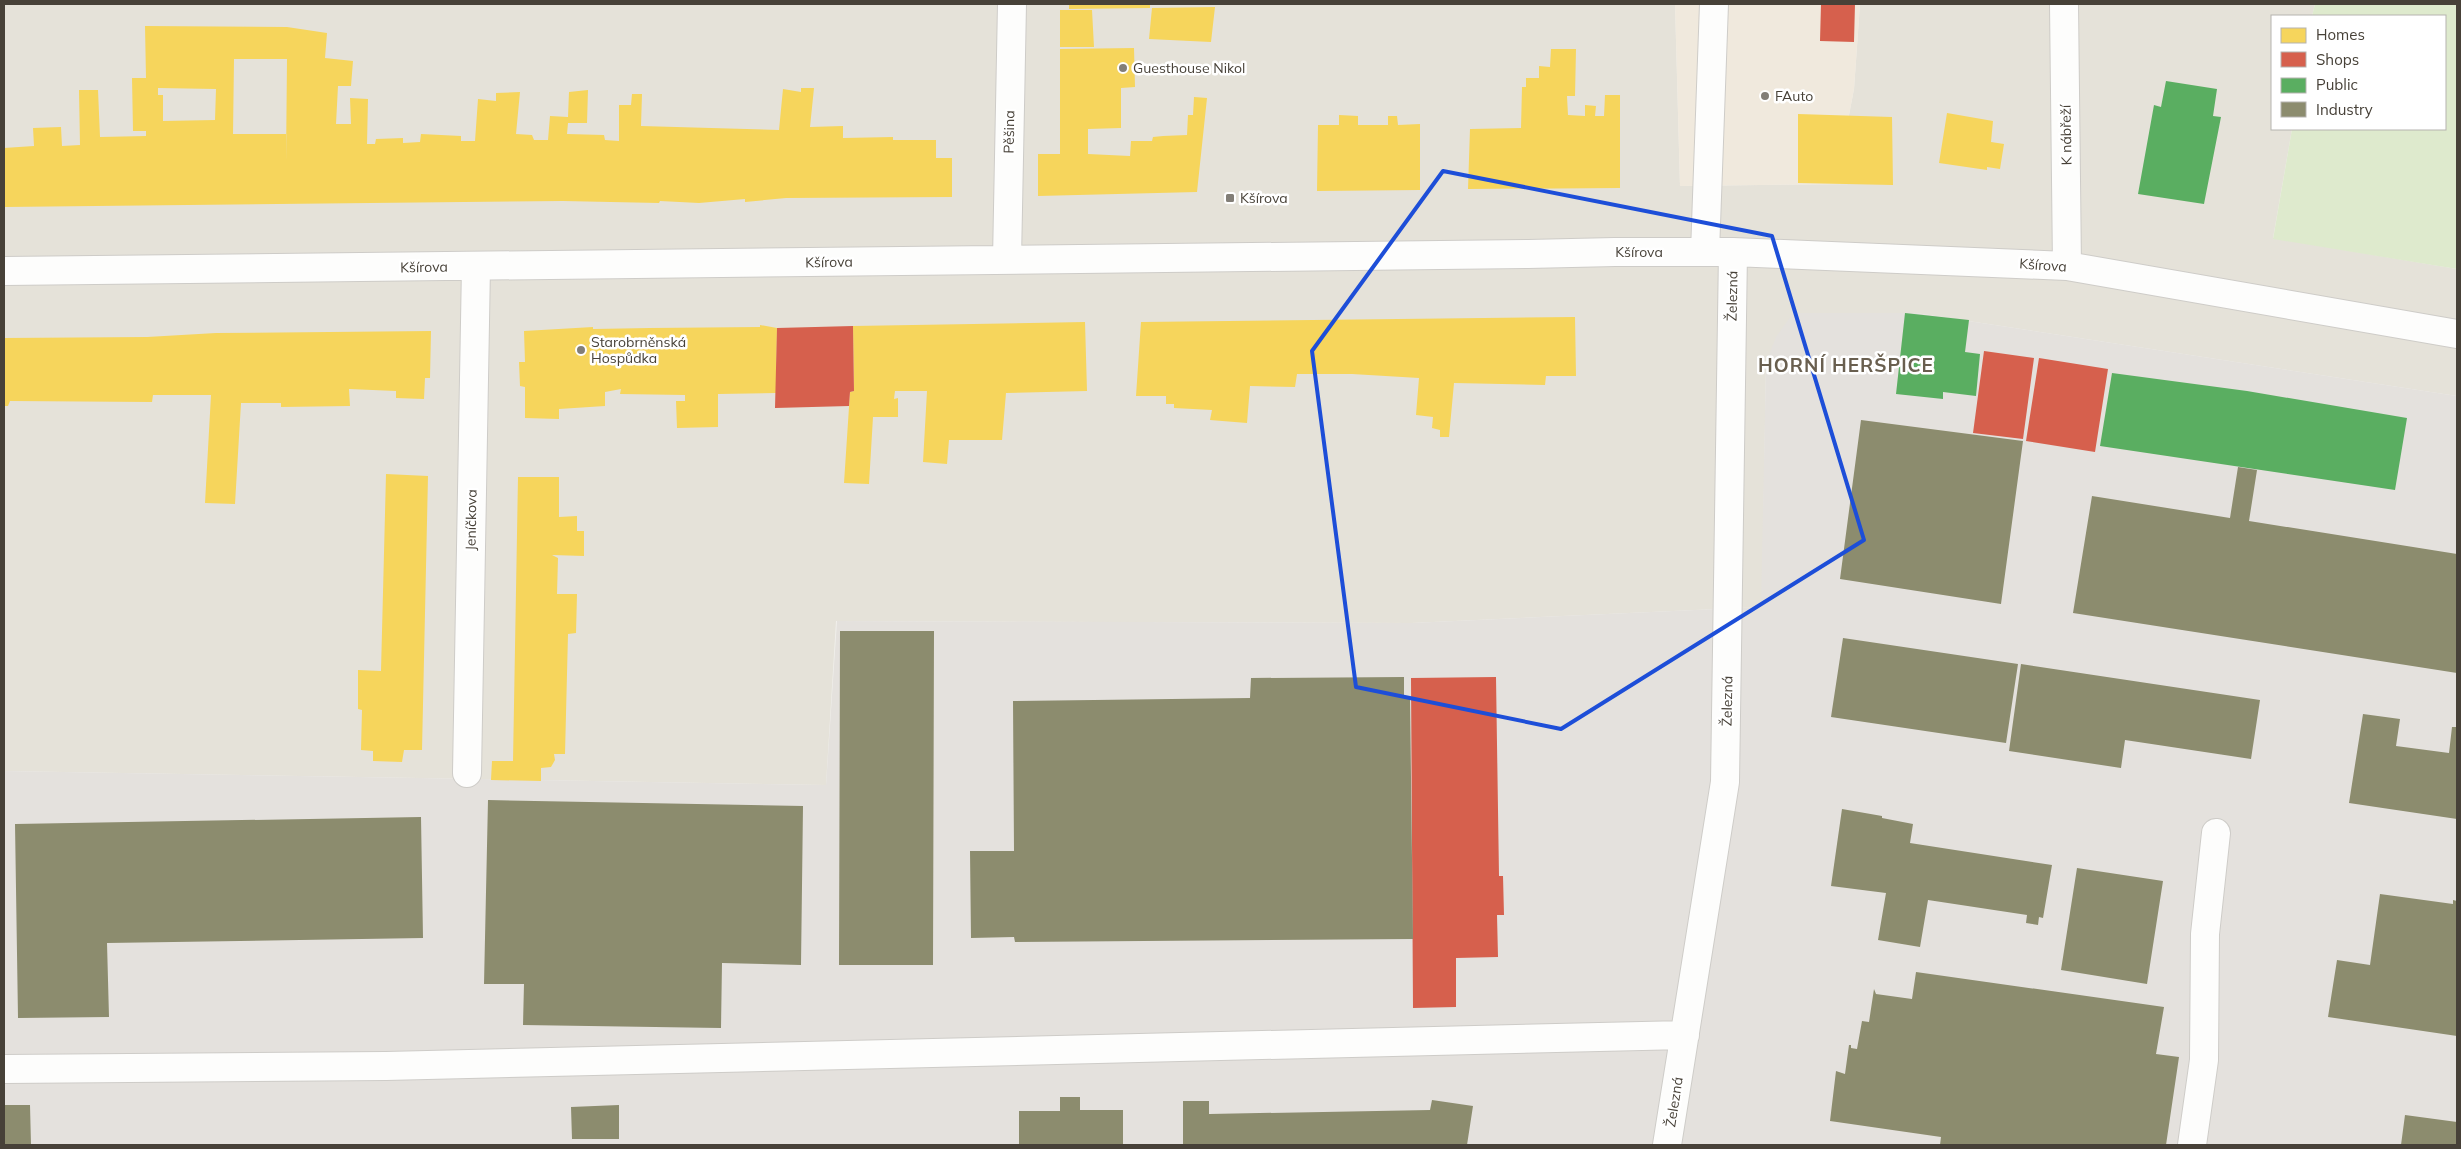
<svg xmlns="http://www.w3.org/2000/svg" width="2461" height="1149" viewBox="0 0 2461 1149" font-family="Mulish,sans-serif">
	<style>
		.residential { fill: #e5e2d9 }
		.commercial { fill: #f0e9dd }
		.industrial { fill: #e4e1dd }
		.green { fill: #deeacd }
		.homes { fill: #f6d55c; fill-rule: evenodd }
		.shops { fill: #d6604d }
		.public { fill: #5aae61 }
		.industry { fill: #8c8c6e }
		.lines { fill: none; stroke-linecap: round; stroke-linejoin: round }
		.minor-casing { stroke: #ceccc8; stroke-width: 30 }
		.minor { stroke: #fdfdfc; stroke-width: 28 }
		.marked { fill: none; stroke: #1d4ed8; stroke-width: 4; stroke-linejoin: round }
		.poi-dot { fill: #827e77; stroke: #fff; stroke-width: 2 }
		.labels { text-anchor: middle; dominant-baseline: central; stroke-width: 5; stroke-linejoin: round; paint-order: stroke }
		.poi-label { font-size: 14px; fill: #474138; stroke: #fff; text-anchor: start }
		.street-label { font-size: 14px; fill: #474138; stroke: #fff }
		.district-label { font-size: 19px; font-weight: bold; letter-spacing: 1px; fill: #695f4f; stroke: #fff }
	</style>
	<rect width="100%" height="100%" fill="#f1f0ec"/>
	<path class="residential" d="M4,4H1675L1680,186L1851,184L1849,115L1854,89L1860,4H2315L2312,16H2272V129H2292L2273,238L2457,269V396L1916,313H1793L1766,363L1762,607L1411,623L836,621L826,785L4,771Z"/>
	<path class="commercial" d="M1675,4H1860L1854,89L1849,115L1851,184L1680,186Z"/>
	<path class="industrial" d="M1793,313H1916L2457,396V1145H4V771L826,785L837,621L1411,623L1761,607L1766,363L1776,337Z"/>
	<path class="green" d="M2315,4H2457V269L2273,239L2292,129H2445V16H2312Z"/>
	<path class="homes" d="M1069,4H1150V8L1069,9Z
		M1215,7L1211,42L1149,39L1152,8Z
		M1060,10H1092L1094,47H1060Z
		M145,26L287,27L327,33L325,58L353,61L351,86H338L336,124H351L350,98L368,99L367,144H375L376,139L403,138V143L420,142L421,134L461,136V141H475L478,99L496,101V93L520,92L516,134L532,135L534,140H548L550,116L568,117L569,92L588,90L587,123H568L567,134L604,135L605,140L619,141V105H631L632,94H642L641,126L779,130L783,89L801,92V88H814L810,127L843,126V138L893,137V140H936V158H952V197L786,198L745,202V199L699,203L660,201L659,203L563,201L4,207V148L34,146L33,128L61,127L62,146L80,145L79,90H98L100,137L146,136V131H133L132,78H146ZM234,59H287L286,162V134H233ZM158,88L216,89L215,120L163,121V95H158Z
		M1134,48L1135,87L1121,88V128L1088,129V154L1130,156L1131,141H1152L1153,137L1163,136L1187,135L1188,115H1193L1194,97L1207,98L1197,192L1038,196V154H1060V49Z
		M1551,49H1576L1575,96H1567L1568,115L1585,116V105L1596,106L1595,116H1604L1605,95H1620V188L1468,189L1470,129L1521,128L1522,87H1526V78H1539V66L1550,67Z
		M1947,113L1993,121L1991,142L2004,144L2000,169L1987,167V170L1939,163Z
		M1798,114L1892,117L1893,185L1798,183Z
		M1339,115L1358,116V125H1388V116H1397L1398,125L1420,124V190L1317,191L1318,125H1339Z
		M1575,317L1576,376H1546L1545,385L1454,383L1449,437H1440V430L1432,428L1433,417L1416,415L1419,378L1352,374H1297L1295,387L1250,386L1247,423L1210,420L1212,410L1174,408V404H1166V396H1136L1141,322Z
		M1085,322L1087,391L1006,393L1002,440H949L947,464L923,462L927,391H895L894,399L898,398V417H873L869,484L844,483L850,392L854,391L853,326Z
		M760,325L777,328L776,393L718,394V427L677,428L676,401H685V395L620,394L621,389L605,392V406L559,409V419L525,418V387L520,386L519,362H525L524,331L593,327V329L650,328L760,327Z
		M431,331L430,378H425L424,399L396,398V391L349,389L350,406L281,407V403H241L235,504L205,503L211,395H153L152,402L10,401L8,406H4V338L147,337L216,333Z
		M386,474L428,476L422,750H404L402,762L373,761V751L361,750L362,710L358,709V670L381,671Z
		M518,477H559V517L577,516V531H584V556L552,555L558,558L557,594H577L576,633L568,634L565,754H554L555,760L551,767L541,768V781L491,780L492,761H513Z"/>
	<path class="shops" d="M1821,4H1855L1854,42L1820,41Z
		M853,326L854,391L850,392L849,406L775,408L777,328Z
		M1984,351L2034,358L2023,439L1973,433Z
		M2039,358L2108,369L2095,452L2026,441Z
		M1496,677L1499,876H1503L1504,915H1497L1498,957L1456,958V1007L1413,1008L1411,678Z"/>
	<path class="public" d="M2166,81L2217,89L2213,116L2221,117L2204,204L2138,194L2154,105L2161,107Z
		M1905,313L1969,320L1965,352L1980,354L1976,396L1943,392V399L1896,394Z
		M2112,373L2247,391L2407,418L2395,490L2100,446Z"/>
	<path class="industry" d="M1861,420L2023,441L2001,604L1840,579Z
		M2238,467L2257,470L2249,521L2457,554V673L2073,613L2092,496L2230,518Z
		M840,631H934L933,965H839Z
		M1843,638L2018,664L2006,743L1831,717Z
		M2021,664L2260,700L2251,759L2125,740L2121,768L2009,751Z
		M1404,677V696H1410L1413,939L1015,942L1014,937L971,938L970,851H1014L1013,701L1250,698L1251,678Z
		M2363,714L2400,719L2396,746L2449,753L2452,727H2457V819L2349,803Z
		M488,800L803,806L801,965L722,963L721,1028L523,1025L524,984H484Z
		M1842,809L1882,816V818L1913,824L1910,843L2052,865L2043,918L2039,917L2038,925L2026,923L2027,915L1928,900L1920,947L1878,940L1886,893L1831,886Z
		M421,817L423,938L107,943L109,1017L18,1018L15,824Z
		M2077,868L2163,881L2147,984L2061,970Z
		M2380,894L2453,904V900L2457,901V1036L2328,1017L2337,960L2370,965Z
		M1916,972L2164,1007L2156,1054L2179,1057L2166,1145H1940L1941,1137L1830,1121L1836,1071L1845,1074L1849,1045H1851V1048L1857,1049L1862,1021L1869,1022L1874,989L1876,994L1912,999Z
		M1060,1097H1080V1110H1123V1145H1019V1111H1060Z
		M1432,1100L1473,1106L1467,1145H1183V1101H1209V1114L1430,1110Z
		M4,1105H30L31,1145H4Z
		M619,1105V1139H572L571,1107Z
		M2405,1115L2457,1122V1145H2401Z"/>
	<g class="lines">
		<defs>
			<path id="minor" d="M2064,4L2067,266
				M1705,252L1714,4
				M1007,260L1012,4
				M4,271L1528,254L1615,252H1733L2067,266L2457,334
				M467,773L476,266
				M4,1069L386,1066L1685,1035
				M1667,1145L1725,782L1733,252
				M2192,1145L2204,1060L2205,934L2216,833"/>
		</defs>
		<use href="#minor" class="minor-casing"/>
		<use href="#minor" class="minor"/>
	</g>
	<path class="marked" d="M1443,171L1772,236L1864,540L1561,729L1356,687L1312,351Z"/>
	<g class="poi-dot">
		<circle cx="1123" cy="68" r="5"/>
		<circle cx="1765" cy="96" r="5"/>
		<rect x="1225" y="193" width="10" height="10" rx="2.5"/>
		<circle cx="581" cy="350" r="5"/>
	</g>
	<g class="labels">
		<g class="poi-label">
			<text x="1133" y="68">Guesthouse Nikol</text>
			<text x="1775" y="96">FAuto</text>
			<text x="1240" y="198">Kšírova</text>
			<text x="591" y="342">Starobrněnská<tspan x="591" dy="16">Hospůdka</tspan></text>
		</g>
		<g class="street-label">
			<text transform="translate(1009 132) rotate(-89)">Pěšina</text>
			<text transform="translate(2066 135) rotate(-91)">K nábřeží</text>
			<text x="1639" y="252">Kšírova</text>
			<text transform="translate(829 262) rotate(-1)">Kšírova</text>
			<text transform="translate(2043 265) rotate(4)">Kšírova</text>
			<text transform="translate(424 267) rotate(-1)">Kšírova</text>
			<text transform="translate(1732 296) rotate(-89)">Železná</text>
			<text transform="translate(471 520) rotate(-89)">Jeníčkova</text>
			<text transform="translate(1727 701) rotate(-89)">Železná</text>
			<text transform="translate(1674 1102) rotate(-81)">Železná</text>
		</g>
		<g class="district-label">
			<text x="1846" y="365">HORNÍ HERŠPICE</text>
		</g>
	</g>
	<rect width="2461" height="1149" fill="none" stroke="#474138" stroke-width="10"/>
	<rect x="2271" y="15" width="175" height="115" fill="#ffffff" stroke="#b5b3af"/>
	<rect x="2281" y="28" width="25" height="15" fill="#f6d55c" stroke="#b5b3af"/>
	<text x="2316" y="40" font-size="15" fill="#474138">Homes</text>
	<rect x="2281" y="52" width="25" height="15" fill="#d6604d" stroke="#b5b3af"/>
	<text x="2316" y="65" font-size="15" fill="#474138">Shops</text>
	<rect x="2281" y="78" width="25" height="15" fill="#5aae61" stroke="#b5b3af"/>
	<text x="2316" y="90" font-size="15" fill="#474138">Public</text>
	<rect x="2281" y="102" width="25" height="15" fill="#8c8c6e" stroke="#b5b3af"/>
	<text x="2316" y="115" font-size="15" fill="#474138">Industry</text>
</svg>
